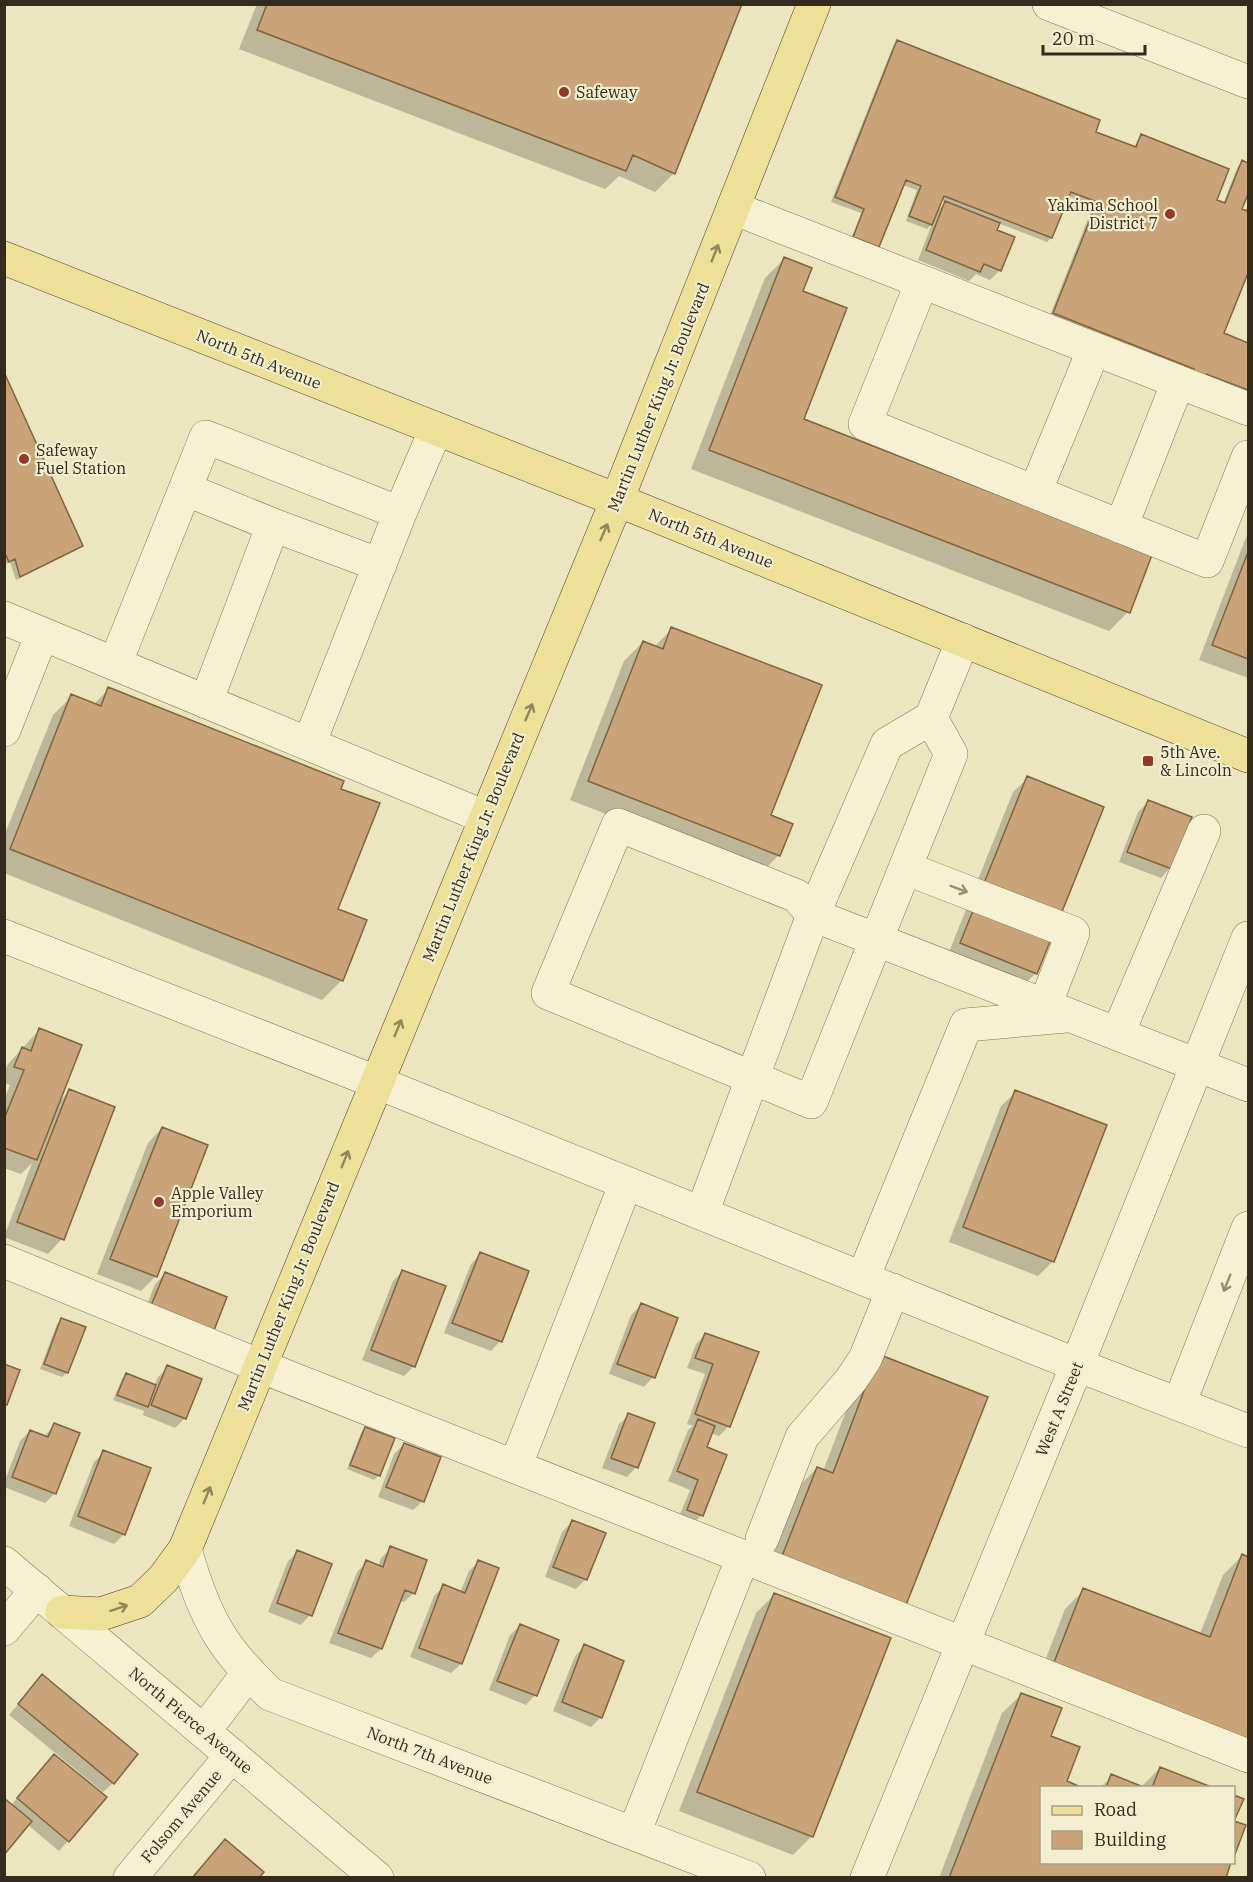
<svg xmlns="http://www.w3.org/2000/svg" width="1253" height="1882" viewBox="0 0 1253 1882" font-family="'IBM Plex Serif',serif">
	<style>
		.shadow { fill: #0003; fill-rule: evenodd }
		.building { fill: #c8a478; stroke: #826340; stroke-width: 1.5 }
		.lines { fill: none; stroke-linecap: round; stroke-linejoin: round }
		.minor-casing { stroke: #847659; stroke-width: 34 }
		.major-casing { stroke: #51432d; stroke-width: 34 }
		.minor { stroke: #f7f1d3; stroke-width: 33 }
		.major { stroke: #eedf99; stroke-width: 33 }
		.oneway { stroke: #91855b }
		.oneway2 { stroke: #968e78 }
		.poi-dot { fill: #90392c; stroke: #f3eecf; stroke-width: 2 }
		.labels { text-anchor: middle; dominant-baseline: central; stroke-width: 4.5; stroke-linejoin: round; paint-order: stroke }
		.poi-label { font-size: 16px; fill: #342b1d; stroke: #f3eecf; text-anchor: start }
		.street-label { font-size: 16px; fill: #342b1d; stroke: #f3eecf }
	</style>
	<rect width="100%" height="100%" fill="#ebe5c0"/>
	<path class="shadow" d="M257,4H741L674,173L655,192L619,176L605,189L239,49Z
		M897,42L1094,132L1134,148L1137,141L1142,136L1215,201L1223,204L1238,166L1242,162L1248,164V189L1240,210L1245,212L1248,204V269L1222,334L1248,345V396L1049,318L1093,206L1067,196L1051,238L1047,242L998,223L995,231L1000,270L990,280L976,274L969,281L918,260L932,224L927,229L906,221L917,190L903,185L878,246L873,251L850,242L861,213L831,202L893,46ZM941,200L946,202L936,212Z
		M784,259L801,292L802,420L1128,612L1109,631L691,469L765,278Z
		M4,375L82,546L77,550L16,580L10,562L4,565Z
		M1248,532V678L1199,660Z
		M672,629L769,816L779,855L760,874L570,800L624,661L643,642L654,647Z
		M109,689L339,789L336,910L365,921L341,981L322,1000L4,873V836L53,715L72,696L93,705Z
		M1028,778L1036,973L1021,987L947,957L1013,792Z
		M1148,802L1170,868L1161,878L1119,862L1138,812Z
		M40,1029L58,1103L69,1091L62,1239L48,1254L4,1237L32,1163L21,1174L4,1168V1100L10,1085L4,1083V1072L8,1064Z
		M1016,1092L1053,1261L1038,1276L949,1242L1001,1106Z
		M162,1128L206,1146L155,1277L141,1291L97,1274L148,1143Z
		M480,1254L500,1341L491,1351L444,1333L471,1264Z
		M402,1272L414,1366L404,1376L362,1360L393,1281Z
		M165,1274L225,1298L142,1318L155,1284Z
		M641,1305L653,1377L644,1387L609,1374L631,1315Z
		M62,1319L84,1328L67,1373L62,1377L40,1369L57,1324Z
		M706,1334L729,1426L719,1436L711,1433L705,1448L702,1515L692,1524L678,1519L690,1490L668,1481L688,1430L693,1426L687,1424L705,1374L687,1368L696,1344Z
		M168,1367L185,1418L175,1428L143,1415L144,1411L113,1400L122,1379L126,1375L154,1386L158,1377Z
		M860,1375L986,1398L764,1575L798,1487L817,1468L823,1471Z
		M629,1415L636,1467L627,1477L602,1468L619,1424Z
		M54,1425L78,1434L54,1494L45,1503L4,1487V1483L20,1441L30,1431L44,1437Z
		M365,1428L379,1475L374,1480L347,1469L361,1433Z
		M404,1444L423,1501L413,1510L378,1497L394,1454Z
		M104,1452L124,1534L114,1544L69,1526L94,1462Z
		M572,1522L586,1579L576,1589L545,1577L562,1532Z
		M391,1548L414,1593L404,1602L399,1601L381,1649L371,1658L329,1643L357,1572L367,1562L378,1566L381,1558Z
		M298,1552L330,1564L310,1615L301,1625L268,1612L288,1561Z
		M1242,1556L1248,1559V1754L1034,1689L1065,1609L1084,1590L1200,1634L1223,1575Z
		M478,1562L497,1569L461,1664L451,1673L410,1657L434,1596L444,1586L460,1593L469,1571Z
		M775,1594L812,1836L793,1855L679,1811L756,1613Z
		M520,1626L535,1695L526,1705L489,1690L510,1635Z
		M585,1646L601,1717L591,1727L553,1711L575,1656Z
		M42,1676L113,1783L103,1792L9,1715Z
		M1021,1695L1042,1788V1862L1224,1878H939L1002,1713Z
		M45,1765L68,1841L59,1851L28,1825L11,1805Z
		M1160,1768L1209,1788H1100L1112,1776L1141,1787Z"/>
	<path class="building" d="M267,4H742L675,174L633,155L626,171L257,30Z
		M897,40L1100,120L1096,132L1136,147L1141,134L1229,169L1217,200L1225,203L1242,160L1248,163V194L1242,209L1247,211L1248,208V273L1224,333L1248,343V390L1206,374L1204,376L1193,372L1194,369L1053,313L1097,202L1071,192L1052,238L944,196L932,225L909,216L921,186L906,180L879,247L853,237L864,209L835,197Z
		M945,201L1000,223L997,230L1015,237L1001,271L984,264L980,272L926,250Z
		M784,257L812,268L803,291L847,308L804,419L1152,555L1130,613L709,450Z
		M4,372L83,546L20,577L15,559L9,562L4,551Z
		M1248,552V659L1212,645Z
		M671,627L822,685L771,815L793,824L780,856L588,781L643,641L663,649Z
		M108,687L344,781L341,789L380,803L338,909L367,920L343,981L10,849L71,694L101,706Z
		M1027,776L1104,807L1037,974L960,943Z
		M1148,800L1192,817L1172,869L1127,852Z
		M39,1028L82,1045L37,1160L4,1148V1119L24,1070L14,1067L22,1047L31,1051Z
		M69,1089L115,1107L64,1240L17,1222Z
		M1015,1090L1107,1125L1054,1262L963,1227Z
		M162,1127L208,1145L157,1277L110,1259Z
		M480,1252L529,1271L502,1342L452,1323Z
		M402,1270L446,1286L415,1367L371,1350Z
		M165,1272L227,1297L213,1333L150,1308Z
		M641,1303L678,1318L655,1378L617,1364Z
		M61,1318L86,1327L68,1373L44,1364Z
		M705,1333L759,1352L730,1427L695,1414L713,1364L695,1358Z
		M878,1354L988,1397L906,1605L782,1556L817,1467L833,1473Z
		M4,1364L20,1370L7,1405L4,1404Z
		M167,1365L202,1379L186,1419L151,1405Z
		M126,1373L156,1385L148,1407L117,1395Z
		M628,1413L655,1423L638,1468L611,1458Z
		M698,1419L715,1426L707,1447L727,1455L703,1516L687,1510L698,1480L677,1471Z
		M54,1423L80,1433L56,1494L12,1477L30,1430L48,1437Z
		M365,1427L395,1438L380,1476L350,1465Z
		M404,1443L441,1457L424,1502L386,1487Z
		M103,1450L151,1468L125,1535L78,1516Z
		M572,1520L606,1533L587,1580L553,1567Z
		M390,1546L427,1560L415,1594L405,1590L382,1649L338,1633L366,1560L383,1567Z
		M297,1550L332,1564L312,1616L277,1603Z
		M1242,1554L1248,1557V1747L1051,1670L1083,1588L1210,1637Z
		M478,1560L499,1568L462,1664L419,1648L443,1584L465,1593Z
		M774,1593L891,1638L813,1837L697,1792Z
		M520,1624L559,1640L537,1696L497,1681Z
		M584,1644L624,1661L602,1718L562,1702Z
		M42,1674L138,1754L114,1784L18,1704Z
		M1021,1693L1062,1708L1051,1736L1080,1747L1067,1781L1083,1788H1042V1862H1231L1226,1878H949Z
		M54,1754L107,1797L69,1842L17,1798Z
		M1160,1767L1214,1788H1152Z
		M1111,1774L1146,1788H1106Z
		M1234,1795L1244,1799L1234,1821L1246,1825L1234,1857Z
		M4,1798L32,1821L4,1855Z
		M225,1839L264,1872L259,1878H192Z"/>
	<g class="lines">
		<defs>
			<path id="minor" d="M1049,4L1248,82
				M733,208L1248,409
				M922,282L865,424L1207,561L1248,457
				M185,489L273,525
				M1035,492L1094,349
				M400,513L436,429
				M1121,527L1178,382
				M4,618L485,817
				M115,664L206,437L400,513L309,744
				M206,702L273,525L380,565
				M931,718L887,744L813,915L797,896L618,825L548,993L811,1102L951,754L931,718L963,640
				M4,730L42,634
				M905,868L1073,933L1045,1005
				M4,936L376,1082L1077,1365L1248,1431
				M1118,1033L1204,831
				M702,1213L813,915L1248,1085
				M4,1261L260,1366L1248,1756
				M863,1278L966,1025L1066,1016
				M1179,1404L1248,1228
				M515,1467L626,1183
				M762,1539L802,1437L851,1380L865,1359L893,1290
				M185,1549C193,1578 203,1608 219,1634C232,1656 252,1676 270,1694L749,1878
				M4,1563L377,1878
				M4,1629L37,1590
				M204,1731L249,1672
				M634,1833L743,1557
				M130,1878L232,1755
				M867,1878L1077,1365L1248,938"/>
			<path id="major" d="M4,258L617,500L1248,756
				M62,1612L101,1614L140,1601L163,1579L185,1549L617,500L814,4"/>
		</defs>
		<use href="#minor" class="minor-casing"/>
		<use href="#major" class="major-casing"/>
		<use href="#minor" class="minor"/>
		<use href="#major" class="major"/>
	</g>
	<defs><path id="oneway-shaft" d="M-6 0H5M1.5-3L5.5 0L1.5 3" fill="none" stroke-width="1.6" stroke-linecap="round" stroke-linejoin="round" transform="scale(1.5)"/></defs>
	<g class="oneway">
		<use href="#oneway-shaft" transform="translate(715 253) rotate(-68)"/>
		<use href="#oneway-shaft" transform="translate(604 532) rotate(-67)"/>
		<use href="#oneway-shaft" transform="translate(529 712) rotate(-67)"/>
		<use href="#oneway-shaft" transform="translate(398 1028) rotate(-67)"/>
		<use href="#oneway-shaft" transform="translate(345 1159) rotate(-68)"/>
		<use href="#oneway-shaft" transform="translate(207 1495) rotate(-68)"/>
		<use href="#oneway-shaft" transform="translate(119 1608) rotate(-18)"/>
	</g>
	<g class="oneway2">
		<use href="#oneway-shaft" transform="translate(959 889) rotate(21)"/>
		<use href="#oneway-shaft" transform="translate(1227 1283) rotate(112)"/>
	</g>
	<g class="poi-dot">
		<circle cx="564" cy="92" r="6"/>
		<circle cx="1170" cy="214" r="6"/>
		<circle cx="24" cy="459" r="6"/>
		<rect x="1142" y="755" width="12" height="12" rx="3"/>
		<circle cx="159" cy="1202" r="6"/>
	</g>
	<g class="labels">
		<g class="poi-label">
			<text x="576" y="92">Safeway</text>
			<text x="1158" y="205" text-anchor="end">Yakima School<tspan x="1158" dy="18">District 7</tspan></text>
			<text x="36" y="450">Safeway<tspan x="36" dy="18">Fuel Station</tspan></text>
			<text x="1160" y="752">5th Ave.<tspan x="1160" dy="18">&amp; Lincoln</tspan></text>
			<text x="171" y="1193">Apple Valley<tspan x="171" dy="18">Emporium</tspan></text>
		</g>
		<g class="street-label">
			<text transform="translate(259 359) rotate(22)">North 5th Avenue</text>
			<text transform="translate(658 397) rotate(-68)">Martin Luther King Jr. Boulevard</text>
			<text transform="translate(711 538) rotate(22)">North 5th Avenue</text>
			<text transform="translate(473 847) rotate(-68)">Martin Luther King Jr. Boulevard</text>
			<text transform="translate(288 1296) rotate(-68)">Martin Luther King Jr. Boulevard</text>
			<text transform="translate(1059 1409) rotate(-68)">West A Street</text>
			<text transform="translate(191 1720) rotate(40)">North Pierce Avenue</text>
			<text transform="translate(430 1755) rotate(21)">North 7th Avenue</text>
			<text transform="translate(181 1816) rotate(-50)">Folsom Avenue</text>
		</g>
	</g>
	<rect width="1253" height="1882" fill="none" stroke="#342b1d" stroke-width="12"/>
	<rect x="1040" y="1786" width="195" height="78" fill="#f3eecf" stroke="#a7a088" stroke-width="1.5"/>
	<rect x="1052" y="1806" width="30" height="9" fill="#eedf99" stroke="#a7a088" stroke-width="1.5"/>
	<text x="1094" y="1816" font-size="18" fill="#342b1d">Road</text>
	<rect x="1052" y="1831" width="30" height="18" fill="#c8a478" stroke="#a7a088" stroke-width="1.5"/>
	<text x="1094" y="1846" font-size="18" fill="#342b1d">Building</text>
	<path d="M1043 45v9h102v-9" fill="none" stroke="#342b1d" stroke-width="3"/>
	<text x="1052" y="45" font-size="18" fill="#342b1d" stroke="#f3eecf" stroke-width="4.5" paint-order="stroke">20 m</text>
</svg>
